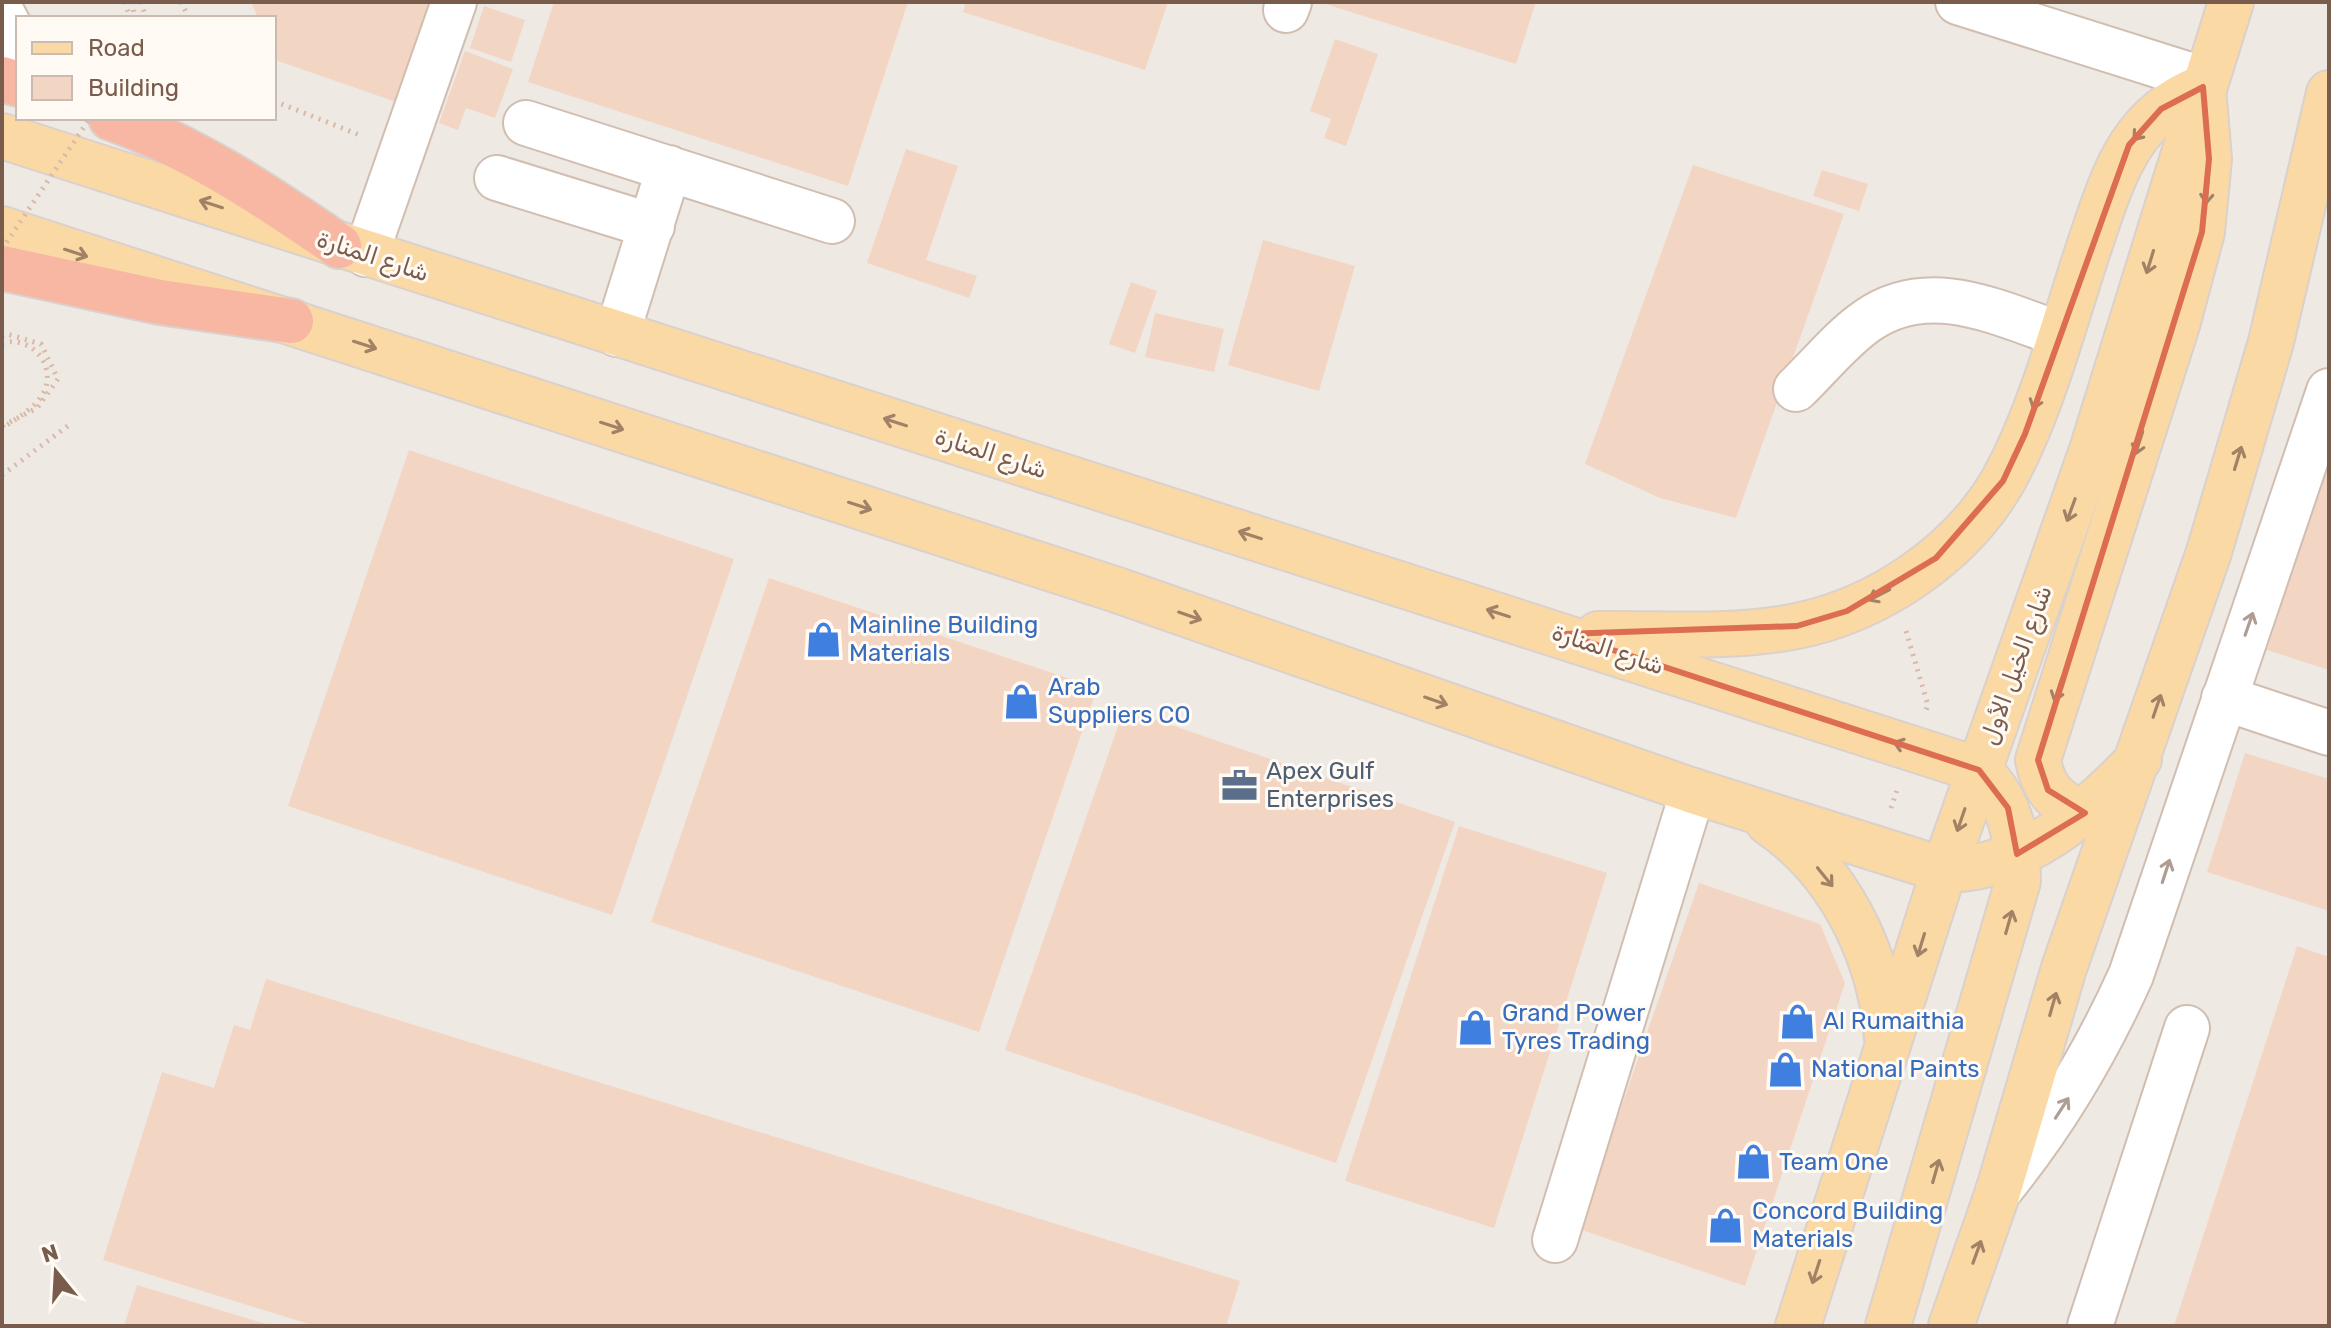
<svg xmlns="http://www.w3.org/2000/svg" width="2331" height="1328" viewBox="0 0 2331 1328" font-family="Rubik,'Noto Naskh Arabic',sans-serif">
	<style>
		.industrial { fill: #efe9e4; fill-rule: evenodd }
		.building { fill: #f3d5c3 }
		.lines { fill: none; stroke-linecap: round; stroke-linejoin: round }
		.minor-casing { stroke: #d1beb0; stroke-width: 48 }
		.major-casing { stroke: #dad1cd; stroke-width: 48 }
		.highway-casing { stroke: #dad1cd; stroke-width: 48 }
		.path { stroke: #d9b8a5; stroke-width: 5; stroke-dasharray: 2 6; stroke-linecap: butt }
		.minor { stroke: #fff; stroke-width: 44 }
		.major { stroke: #fbd9a5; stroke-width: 44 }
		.highway { stroke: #f7b7a3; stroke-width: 44 }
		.path-bridge { stroke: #d9b8a5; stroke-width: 5; stroke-dasharray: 2 6; stroke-linecap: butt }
		.oneway { stroke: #a18267 }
		.oneway2 { stroke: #af9d94 }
		.marked { fill: none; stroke: #dc6d51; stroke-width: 6; stroke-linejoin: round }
		.labels { text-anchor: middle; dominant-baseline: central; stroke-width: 6; stroke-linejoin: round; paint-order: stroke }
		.street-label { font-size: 24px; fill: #7a5c4d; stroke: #fffaf3 }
		.shop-label { font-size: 24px; fill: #366cbe; stroke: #fffaf3; text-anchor: start }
		.service-label { font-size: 24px; fill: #4e5e75; stroke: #fffaf3; text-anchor: start }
	</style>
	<rect width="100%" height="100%" fill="#fdf6ec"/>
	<path class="industrial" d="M2,2H2329V1326H2ZM18,18H274V118H18Z"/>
	<path class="building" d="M251,2H434L399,103L278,61L274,52V18H258Z
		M554,2H908L848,186L528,82Z
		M966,2H1168L1145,70L963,12Z
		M1319,2H1536L1516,64Z
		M484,6L525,20L511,62L470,48Z
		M1335,39L1378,54L1346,146L1324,138L1331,119L1310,111Z
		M465,51L513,69L495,118L466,108L458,130L439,123Z
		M906,149L958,166L926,260L977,276L969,298L867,263Z
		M1693,165L1844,214L1736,518L1660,498L1585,464Z
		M1822,170L1868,184L1859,211L1813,196Z
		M1263,240L1355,266L1319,391L1228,365Z
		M1131,282L1157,291L1135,353L1109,344Z
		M1155,313L1224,329L1214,372L1145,357Z
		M409,450L734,559L612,915L288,806Z
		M2328,460H2329V670L2267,650Z
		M769,578L1097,688L979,1032L651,922Z
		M1124,709L1455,822L1336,1163L1005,1050Z
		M2245,753L2329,779V911L2207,872Z
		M1459,826L1607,873L1494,1228L1345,1181Z
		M1699,883L1820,924L1845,983L1745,1286L1579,1229Z
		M2297,946L2329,957V1326H2174Z
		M266,979L1240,1281L1226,1326H315L103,1260L162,1072L214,1088L234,1025L250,1030Z
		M137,1285L269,1325L268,1326H124Z"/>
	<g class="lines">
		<defs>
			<path id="minor" d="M1958,2L2205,80
				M1286,10L1289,2
				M2,13L18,43
				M526,123L832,221
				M497,178L652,226
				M366,254L454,2
				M617,334L669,168
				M1796,389C1819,367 1841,339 1867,321C1928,278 1996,312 2059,334
				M2224,698L2329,733
				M1998,1192C2053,1125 2095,1055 2131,975L2329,391
				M1555,1240L1693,791
				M2090,1326L2187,1028"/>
			<path id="major" d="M2,136L1979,770C2012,802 2017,837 2018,881L1888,1326
				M2,229L1117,590L1693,791L1944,870C2024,870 2086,814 2139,759
				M1598,634C1663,633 1733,639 1797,626C1880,609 1962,553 2004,479C2043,408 2065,318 2091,241C2114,173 2131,115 2203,87L2209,159L2202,232L2177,325L2038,760C2043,789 2057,804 2085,813
				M1768,822C1839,870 1880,954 1887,1038
				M1798,1326L1944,870L2092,450L2231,2
				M1951,1326L1998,1192L2064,968L2209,552L2271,342L2329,93"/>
			<path id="highway" d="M2,79L18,84
				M111,118C195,148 266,196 339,246
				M2,268L160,302L291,321"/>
		</defs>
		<use href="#minor" class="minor-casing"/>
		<use href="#major" class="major-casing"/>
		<use href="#highway" class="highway-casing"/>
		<path class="path" d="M125,2L130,18
			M132,2L135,18
			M141,2L146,18
			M181,2L189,18
			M274,101L362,136
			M2,336L7,334L41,344L58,379L37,408L2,426
			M2,475L69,425
			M1906,631L1928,705L1926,710
			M1891,808L1898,787"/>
		<use href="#minor" class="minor"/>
		<use href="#major" class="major"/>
		<use href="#highway" class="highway"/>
		<path class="path-bridge" d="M2,249L90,118
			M2,343C30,335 57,364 44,392C36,408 16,418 2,429"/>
	</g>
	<defs><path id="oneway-shaft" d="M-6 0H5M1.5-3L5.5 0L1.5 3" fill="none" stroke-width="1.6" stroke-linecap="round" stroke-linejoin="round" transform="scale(2)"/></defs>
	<g class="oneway">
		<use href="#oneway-shaft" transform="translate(2141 131) rotate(129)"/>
		<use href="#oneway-shaft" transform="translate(2207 192) rotate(95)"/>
		<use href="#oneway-shaft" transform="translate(211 204) rotate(-162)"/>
		<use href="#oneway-shaft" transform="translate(76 253) rotate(18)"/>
		<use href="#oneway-shaft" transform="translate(2150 262) rotate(107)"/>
		<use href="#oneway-shaft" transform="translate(365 345) rotate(18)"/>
		<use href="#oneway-shaft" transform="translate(2037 398) rotate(109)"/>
		<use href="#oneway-shaft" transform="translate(895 422) rotate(-162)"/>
		<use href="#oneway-shaft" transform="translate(612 426) rotate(18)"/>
		<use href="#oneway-shaft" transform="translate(2139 443) rotate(108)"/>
		<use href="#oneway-shaft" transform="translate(2238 458) rotate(-73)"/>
		<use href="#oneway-shaft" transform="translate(860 506) rotate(18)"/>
		<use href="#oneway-shaft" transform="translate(2071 510) rotate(110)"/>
		<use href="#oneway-shaft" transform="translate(1250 535) rotate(-162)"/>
		<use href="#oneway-shaft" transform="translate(1879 595) rotate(153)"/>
		<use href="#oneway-shaft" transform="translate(1498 613) rotate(-162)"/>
		<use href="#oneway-shaft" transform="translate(1190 616) rotate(19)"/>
		<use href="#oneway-shaft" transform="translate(2058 690) rotate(108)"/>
		<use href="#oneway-shaft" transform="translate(1436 701) rotate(19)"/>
		<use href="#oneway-shaft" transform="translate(2157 706) rotate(-71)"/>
		<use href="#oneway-shaft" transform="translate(1905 746) rotate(-162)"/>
		<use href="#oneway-shaft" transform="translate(1961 820) rotate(109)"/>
		<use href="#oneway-shaft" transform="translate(1825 877) rotate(51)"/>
		<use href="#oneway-shaft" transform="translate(2009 922) rotate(-74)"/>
		<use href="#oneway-shaft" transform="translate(1921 945) rotate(107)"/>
		<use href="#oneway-shaft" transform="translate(2053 1004) rotate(-74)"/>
		<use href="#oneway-shaft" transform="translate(1936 1171) rotate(-74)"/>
		<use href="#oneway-shaft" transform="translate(1977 1252) rotate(-70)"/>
		<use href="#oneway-shaft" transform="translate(1816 1272) rotate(108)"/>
	</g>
	<g class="oneway2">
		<use href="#oneway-shaft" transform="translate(2249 624) rotate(-71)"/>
		<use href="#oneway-shaft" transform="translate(2166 871) rotate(-72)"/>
		<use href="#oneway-shaft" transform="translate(2062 1108) rotate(-57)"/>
	</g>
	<path class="marked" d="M2203,87L2209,159L2202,232L2038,760L2048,790L2085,813L2017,854L2008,808L1979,770L1564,634L1797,626L1847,611L1936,558L2003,481L2025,434L2129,145L2161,109Z"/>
	<defs>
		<symbol id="shop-bare" viewBox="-9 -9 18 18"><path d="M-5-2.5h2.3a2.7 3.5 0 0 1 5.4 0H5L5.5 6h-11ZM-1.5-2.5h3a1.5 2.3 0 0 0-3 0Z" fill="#3f7fe0" stroke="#fffaf3" stroke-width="2.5" paint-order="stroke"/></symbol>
		<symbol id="office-bare" viewBox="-9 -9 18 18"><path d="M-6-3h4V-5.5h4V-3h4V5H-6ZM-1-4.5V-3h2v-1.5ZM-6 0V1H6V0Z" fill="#5c6f8a" stroke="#fffaf3" stroke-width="2.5" paint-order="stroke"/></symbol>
	</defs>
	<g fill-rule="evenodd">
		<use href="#shop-bare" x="798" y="614" width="51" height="51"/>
		<use href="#shop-bare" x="996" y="676" width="51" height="51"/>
		<use href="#office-bare" x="1214" y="760" width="51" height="51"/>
		<use href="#shop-bare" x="1772" y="996" width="51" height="51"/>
		<use href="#shop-bare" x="1450" y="1002" width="51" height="51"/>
		<use href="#shop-bare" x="1760" y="1044" width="51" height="51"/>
		<use href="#shop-bare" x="1728" y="1136" width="51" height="51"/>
		<use href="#shop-bare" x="1700" y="1200" width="51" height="51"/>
	</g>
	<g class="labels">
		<g class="street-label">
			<text transform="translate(373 256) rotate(18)">شارع المنارة</text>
			<text transform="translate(991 453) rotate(18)">شارع المنارة</text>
			<text transform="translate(1608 649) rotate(18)">شارع المنارة</text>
			<text transform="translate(2016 665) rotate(-70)">شارع الخيل الأول</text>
		</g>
		<g class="shop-label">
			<text x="849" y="625">Mainline Building<tspan x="849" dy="28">Materials</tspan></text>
			<text x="1048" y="687">Arab<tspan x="1048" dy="28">Suppliers CO</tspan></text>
			<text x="1502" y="1013">Grand Power<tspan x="1502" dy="28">Tyres Trading</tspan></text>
			<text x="1823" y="1021">Al Rumaithia</text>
			<text x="1811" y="1069">National Paints</text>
			<text x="1779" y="1162">Team One</text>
			<text x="1752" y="1211">Concord Building<tspan x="1752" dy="28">Materials</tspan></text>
		</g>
		<g class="service-label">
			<text x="1266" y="771">Apex Gulf<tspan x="1266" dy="28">Enterprises</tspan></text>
		</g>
	</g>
	<rect width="2331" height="1328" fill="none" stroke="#7a5c4d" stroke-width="8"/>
	<rect x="16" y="16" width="260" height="104" fill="#fffaf3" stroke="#cabbb1" stroke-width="2"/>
	<rect x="32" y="42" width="40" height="12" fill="#fbd9a5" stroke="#cabbb1" stroke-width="2"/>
	<text x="88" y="56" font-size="24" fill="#7a5c4d">Road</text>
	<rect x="32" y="76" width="40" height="24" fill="#f3d5c3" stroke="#cabbb1" stroke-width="2"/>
	<text x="88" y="96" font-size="24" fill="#7a5c4d">Building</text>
	<g transform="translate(56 1272) rotate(342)" stroke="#fffaf3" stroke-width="6" paint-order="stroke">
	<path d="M0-6L14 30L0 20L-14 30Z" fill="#7a5c4d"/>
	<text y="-12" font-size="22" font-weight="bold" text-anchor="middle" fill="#7a5c4d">N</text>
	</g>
</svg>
